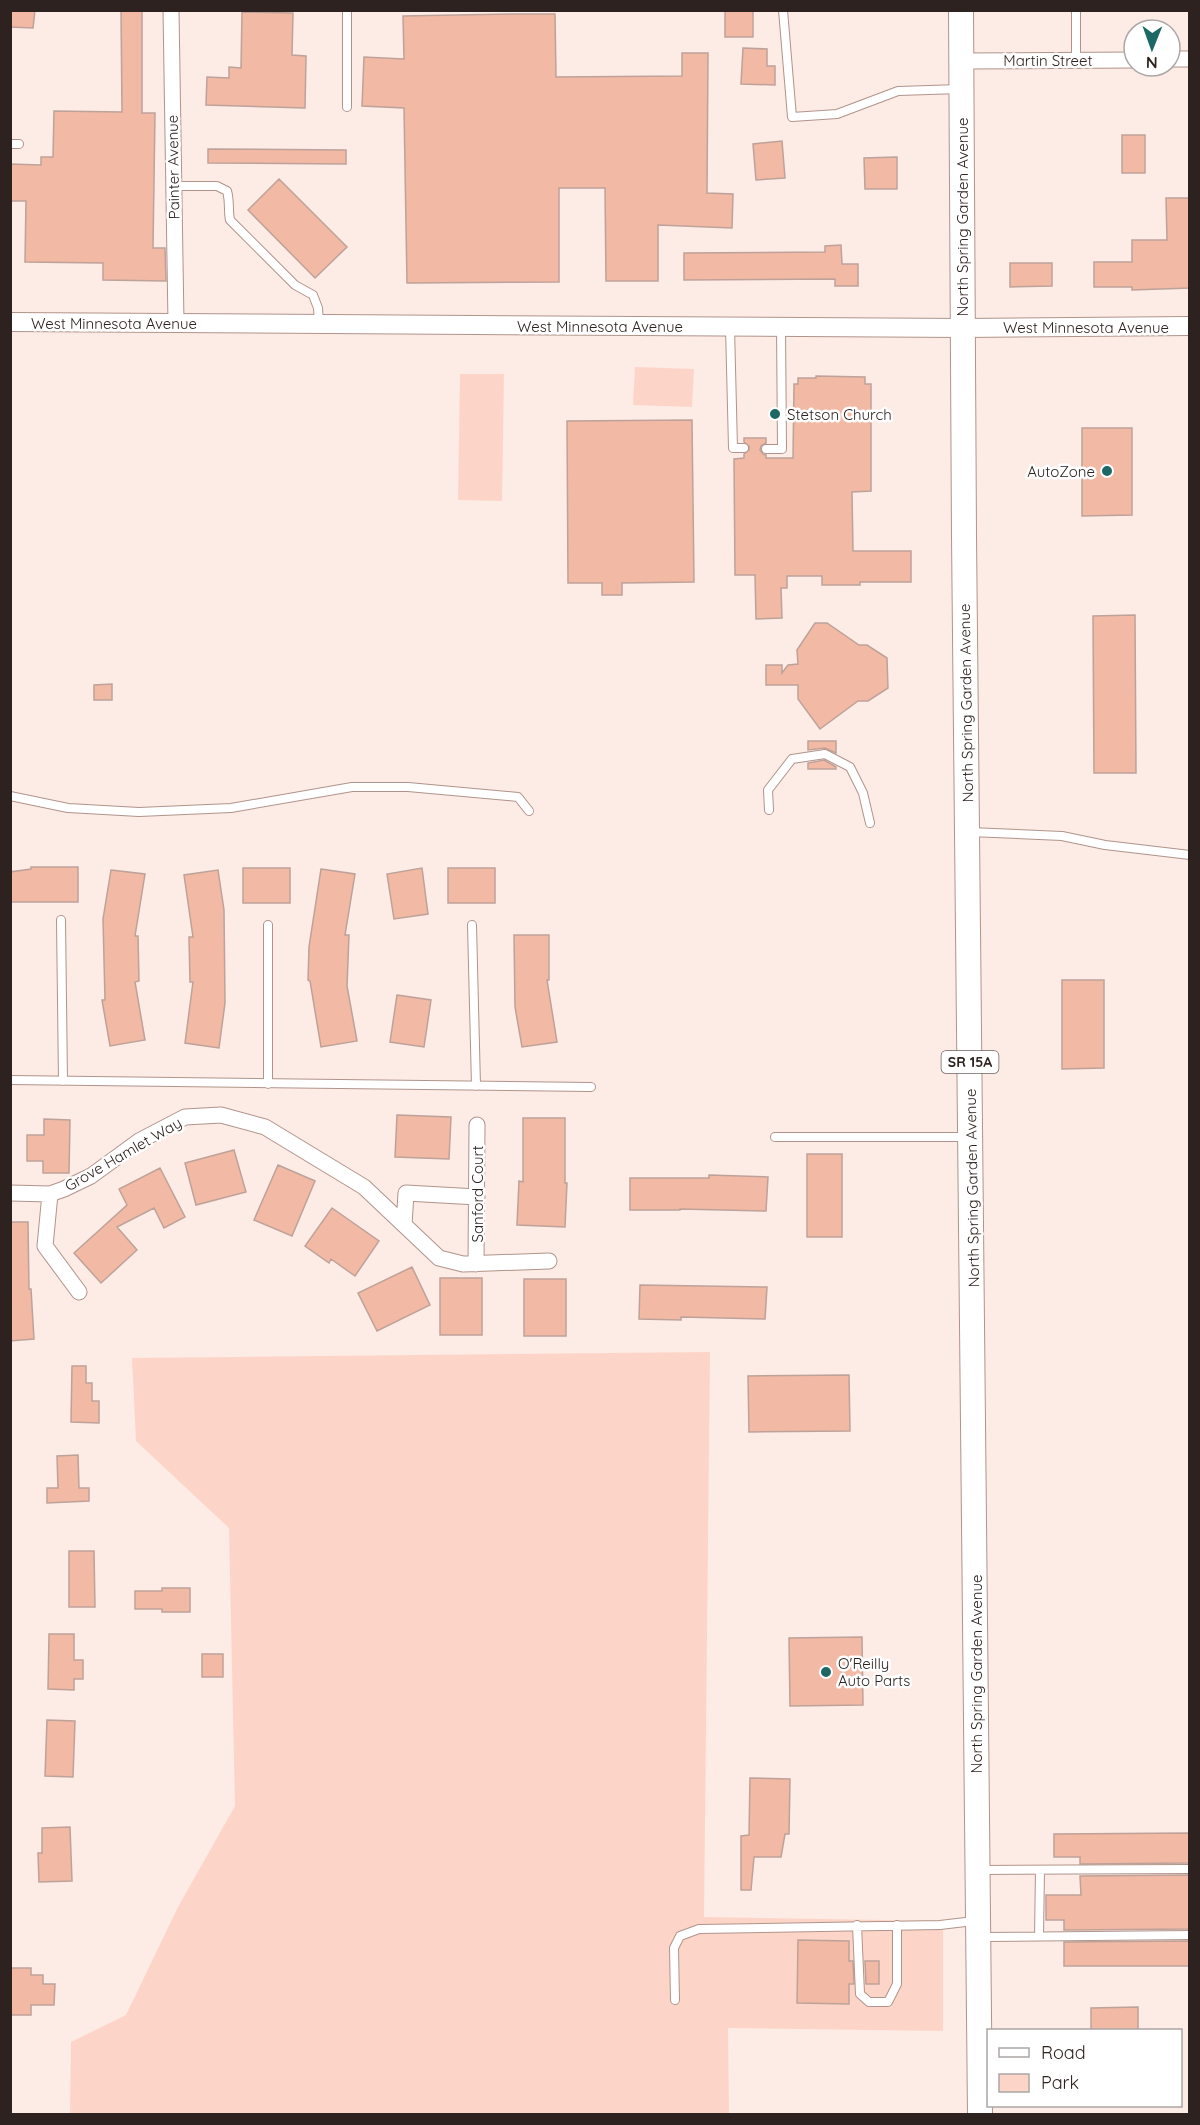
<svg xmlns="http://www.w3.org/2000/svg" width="1200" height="2125" viewBox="0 0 1200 2125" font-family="Quicksand,sans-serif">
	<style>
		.green { fill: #fdd5c8 }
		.building { fill: #f2b9a5; stroke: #bea299; stroke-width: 1.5 }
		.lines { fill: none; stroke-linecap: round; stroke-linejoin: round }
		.service-casing { stroke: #b0948b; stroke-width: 10 }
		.minor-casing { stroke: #b0948b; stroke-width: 17 }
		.tertiary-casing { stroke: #b0948b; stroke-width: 20 }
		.trunk-casing { stroke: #b0948b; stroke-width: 26 }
		.service { stroke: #fff; stroke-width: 8 }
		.minor { stroke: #fff; stroke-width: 15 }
		.tertiary { stroke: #fff; stroke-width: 18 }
		.trunk { stroke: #fff; stroke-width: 24 }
		.poi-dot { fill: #1b6864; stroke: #fff; stroke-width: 2 }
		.labels { text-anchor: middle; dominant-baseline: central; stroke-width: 5; stroke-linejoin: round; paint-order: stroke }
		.shield { fill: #fff; stroke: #6c6462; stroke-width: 1.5 }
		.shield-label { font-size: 14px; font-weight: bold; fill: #2d221f }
		.street-label { font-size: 15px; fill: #2d221f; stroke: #fff }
		.poi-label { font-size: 15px; fill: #2d221f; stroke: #fff; text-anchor: start }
	</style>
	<rect width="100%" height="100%" fill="#fdebe5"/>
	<path class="green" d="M635,367L694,369L692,407L633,405Z
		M460,374H504L502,501L458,500Z
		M710,1352L704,1917L943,1921V2031L728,2028L729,2114H70L71,2042L126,2015L178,1907L235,1806L229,1528L136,1441L132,1358Z"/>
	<path class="building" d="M11,10H35L33,28L10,27Z
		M121,10H142V113H155L153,248H165L166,281L103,280V263L25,262L26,201H10V164L41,165V157H53L54,111L122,112Z
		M725,11H753V37H725Z
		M242,12L293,13L292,55L306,56L305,108L206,105L207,77L229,78V67L241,68Z
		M513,14H555L556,77L682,76V53H708L707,193L733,194L732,228L658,225V281H606L605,188H559V282L407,283L404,108L362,106L364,57L404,59L403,16Z
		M743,48L767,49V66H775V85L741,84Z
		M1122,135H1145V173H1122Z
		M782,141L785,178L756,180L753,144Z
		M208,149L346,150V164L208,163Z
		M897,157V189H865L864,158Z
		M279,179L347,247L315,278L248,210Z
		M1166,198H1190V288L1132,290V287H1094V262H1132V240H1167Z
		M841,245L842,264H858V286H835V279L684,280V253L825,252V246Z
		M1010,263H1052V286L1010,287Z
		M816,376L865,377V384H871V491L852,492L853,551H911V582H860V585H822V576H787V588H781L782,618L756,619L755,575H735L734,459L744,458V454L749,450V446L744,442V438H766V443L761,446L760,450L763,454L766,455V458H793L794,384H798V378H816Z
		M692,420L694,582L622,583V595H602V583H568L567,421Z
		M1082,428H1132V515L1082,516Z
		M1135,615L1136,773H1094L1093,616Z
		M815,623H827L859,645H867L887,658L888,688L868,701H858L820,729L798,699V685H766V665H782V673L788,665L798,664L797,650Z
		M112,684V700H94V685Z
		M808,741H836V753L825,748L808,750Z
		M824,760L836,767V769H808V763Z
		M31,867H78V902H10V872L31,869Z
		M243,868H290V903H243Z
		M422,868L428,914L394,919L387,874Z
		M448,868H495V903H448Z
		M321,869L355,874L345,935H349L347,986L357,1041L321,1047L310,981L308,980L309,947Z
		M111,870L145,874L135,936H138L139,981L135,982L145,1040L110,1046L102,1000H105L103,919Z
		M218,870L224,910L225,1003L219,1048L185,1043L193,982H190L189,937H193L184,875Z
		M514,935H549V980H547L557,1042L522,1047L515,1007Z
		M1062,980H1104V1068L1062,1069Z
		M397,995L431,1000L424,1047L390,1042Z
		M397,1115L451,1117L449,1159L395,1157Z
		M523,1118H565V1183H567L565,1227L517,1225L519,1181L523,1182Z
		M44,1119L70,1120L69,1173H43V1161H27V1135H44Z
		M234,1150L246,1192L196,1205L185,1163Z
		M807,1154H842V1237H807Z
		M278,1165L315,1181L292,1236L254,1220Z
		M160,1168L185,1217L164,1228L154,1208L117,1227L137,1250L101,1283L74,1253L127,1205L119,1189Z
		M709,1175L768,1177L766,1211L680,1209V1210H630V1178H709Z
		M332,1208L379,1241L355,1276L331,1259L329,1263L305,1246Z
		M10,1222H28L29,1289H31L34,1339L10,1341Z
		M412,1267L430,1305L377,1331L358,1293Z
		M440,1278H482V1335H440Z
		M524,1279H566V1336H524Z
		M640,1285L767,1287L765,1319L681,1317V1320L639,1319Z
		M72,1366H86V1383H92V1401H99V1423L71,1422Z
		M849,1375L850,1431L749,1432L748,1376Z
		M78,1455L79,1488H89V1501L47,1503V1488H58L57,1456Z
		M69,1551H94L95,1607H69Z
		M162,1588H190V1612H162V1609H135V1591H162Z
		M49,1634H74V1660H83V1679H74V1690L48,1689Z
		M862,1637L863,1705L790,1706L789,1638Z
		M202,1654H223V1677H202Z
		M47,1720L75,1721L73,1777L45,1776Z
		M750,1778L790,1779L789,1834H785L781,1857H754L751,1890H741V1836L749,1835Z
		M70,1827L72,1881L39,1882L38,1853H42V1828Z
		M1190,1833V1863L1080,1864V1857H1054V1834Z
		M1190,1875V1929L1064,1930V1920H1046V1895H1081L1080,1876Z
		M798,1940L849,1941V1961H853L854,1984H849V2004L797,2003Z
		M1190,1941V1966H1064V1942Z
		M865,1961H879V1984H866Z
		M10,1968H31V1975H43V1984H55L54,2005H31V2015H10Z
		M1138,2007V2031H1091V2008Z"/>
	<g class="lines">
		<defs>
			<path id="service" d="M783,10L792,117L837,114L898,91L960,89
				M1076,60V10
				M347,107V10
				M10,144H19
				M174,186H217L227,191C230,201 228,210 230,220L295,285L313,295L318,308L319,324
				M730,327L733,448H744
				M766,449H782L781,327
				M10,796L68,808L139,812L231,808L352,787H408L518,797L529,811
				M769,810L768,790L792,759L825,754L850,767L863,793L870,823
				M970,832L1062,836L1105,845L1190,855
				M61,920L63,1081
				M268,925V1084
				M472,925L476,1086
				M10,1080L591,1087
				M775,1137H967
				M981,1870L1190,1869
				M857,1925L860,1994L869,2002H888L897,1984V1925
				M1039,1936L1040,1870
				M980,1937L1190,1935
				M675,2000L674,1948L680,1936L699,1929L940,1925L974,1921"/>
			<path id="minor" d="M171,10L176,323
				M1170,59H1190
				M961,61L1134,60
				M10,1193L50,1194L64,1189L91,1176L139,1141L185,1117L221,1115L265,1127L364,1187L439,1258L463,1264L549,1261
				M50,1194L45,1246L79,1292
				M404,1225L406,1193L477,1197
				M476,1264L477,1125"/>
			<path id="tertiary" d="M10,322L963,328L1190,326"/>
			<path id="trunk" d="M961,10L964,536L980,2114"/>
		</defs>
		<use href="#service" class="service-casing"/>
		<use href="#minor" class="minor-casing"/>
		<use href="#tertiary" class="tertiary-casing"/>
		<use href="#trunk" class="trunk-casing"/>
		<use href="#service" class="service"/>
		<use href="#minor" class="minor"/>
		<use href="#tertiary" class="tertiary"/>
		<use href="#trunk" class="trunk"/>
	</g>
	<g class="poi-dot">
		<circle cx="775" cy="414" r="6"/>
		<circle cx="1107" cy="471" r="6"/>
		<circle cx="826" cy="1672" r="6"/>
	</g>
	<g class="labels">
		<rect class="shield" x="941.5" y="1051" width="57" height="22" rx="4.5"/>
		<g class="shield-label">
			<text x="970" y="1062">SR 15A</text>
		</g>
		<g class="street-label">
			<text x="1048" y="60">Martin Street</text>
			<text transform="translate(173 167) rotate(-91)">Painter Avenue</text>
			<text transform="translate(962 217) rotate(-90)">North Spring Garden Avenue</text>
			<text x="114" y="323">West Minnesota Avenue</text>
			<text x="600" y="326">West Minnesota Avenue</text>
			<text x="1086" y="327">West Minnesota Avenue</text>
			<text transform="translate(966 703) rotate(-91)">North Spring Garden Avenue</text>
			<text transform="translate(123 1154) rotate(-30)">Grove Hamlet Way</text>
			<text transform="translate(972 1188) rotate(-91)">North Spring Garden Avenue</text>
			<text transform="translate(477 1194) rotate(-90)">Sanford Court</text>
			<text transform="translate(976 1674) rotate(-90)">North Spring Garden Avenue</text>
		</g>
		<g class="poi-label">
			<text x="787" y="414">Stetson Church</text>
			<text x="1095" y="471" text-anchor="end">AutoZone</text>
			<text x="838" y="1663">O'Reilly<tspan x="838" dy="17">Auto Parts</tspan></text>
		</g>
	</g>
	<rect width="1200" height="2125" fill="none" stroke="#2d221f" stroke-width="24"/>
	<rect x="987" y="2029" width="195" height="78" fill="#ffffff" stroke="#aba7a5" stroke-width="1.5"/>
	<rect x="999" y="2048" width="30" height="9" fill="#ffffff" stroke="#aba7a5" stroke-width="1.5"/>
	<text x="1041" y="2059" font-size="18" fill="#2d221f">Road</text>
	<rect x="999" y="2074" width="30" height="18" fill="#fdd5c8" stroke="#aba7a5" stroke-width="1.5"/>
	<text x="1041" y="2089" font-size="18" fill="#2d221f">Park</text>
	<g transform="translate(1152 48) rotate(181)"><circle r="28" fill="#ffffff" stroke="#aba7a5" stroke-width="1.5"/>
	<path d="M0-4.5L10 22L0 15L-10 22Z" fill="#1b6864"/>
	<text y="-9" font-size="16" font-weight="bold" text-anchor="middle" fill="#2d221f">N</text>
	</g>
</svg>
